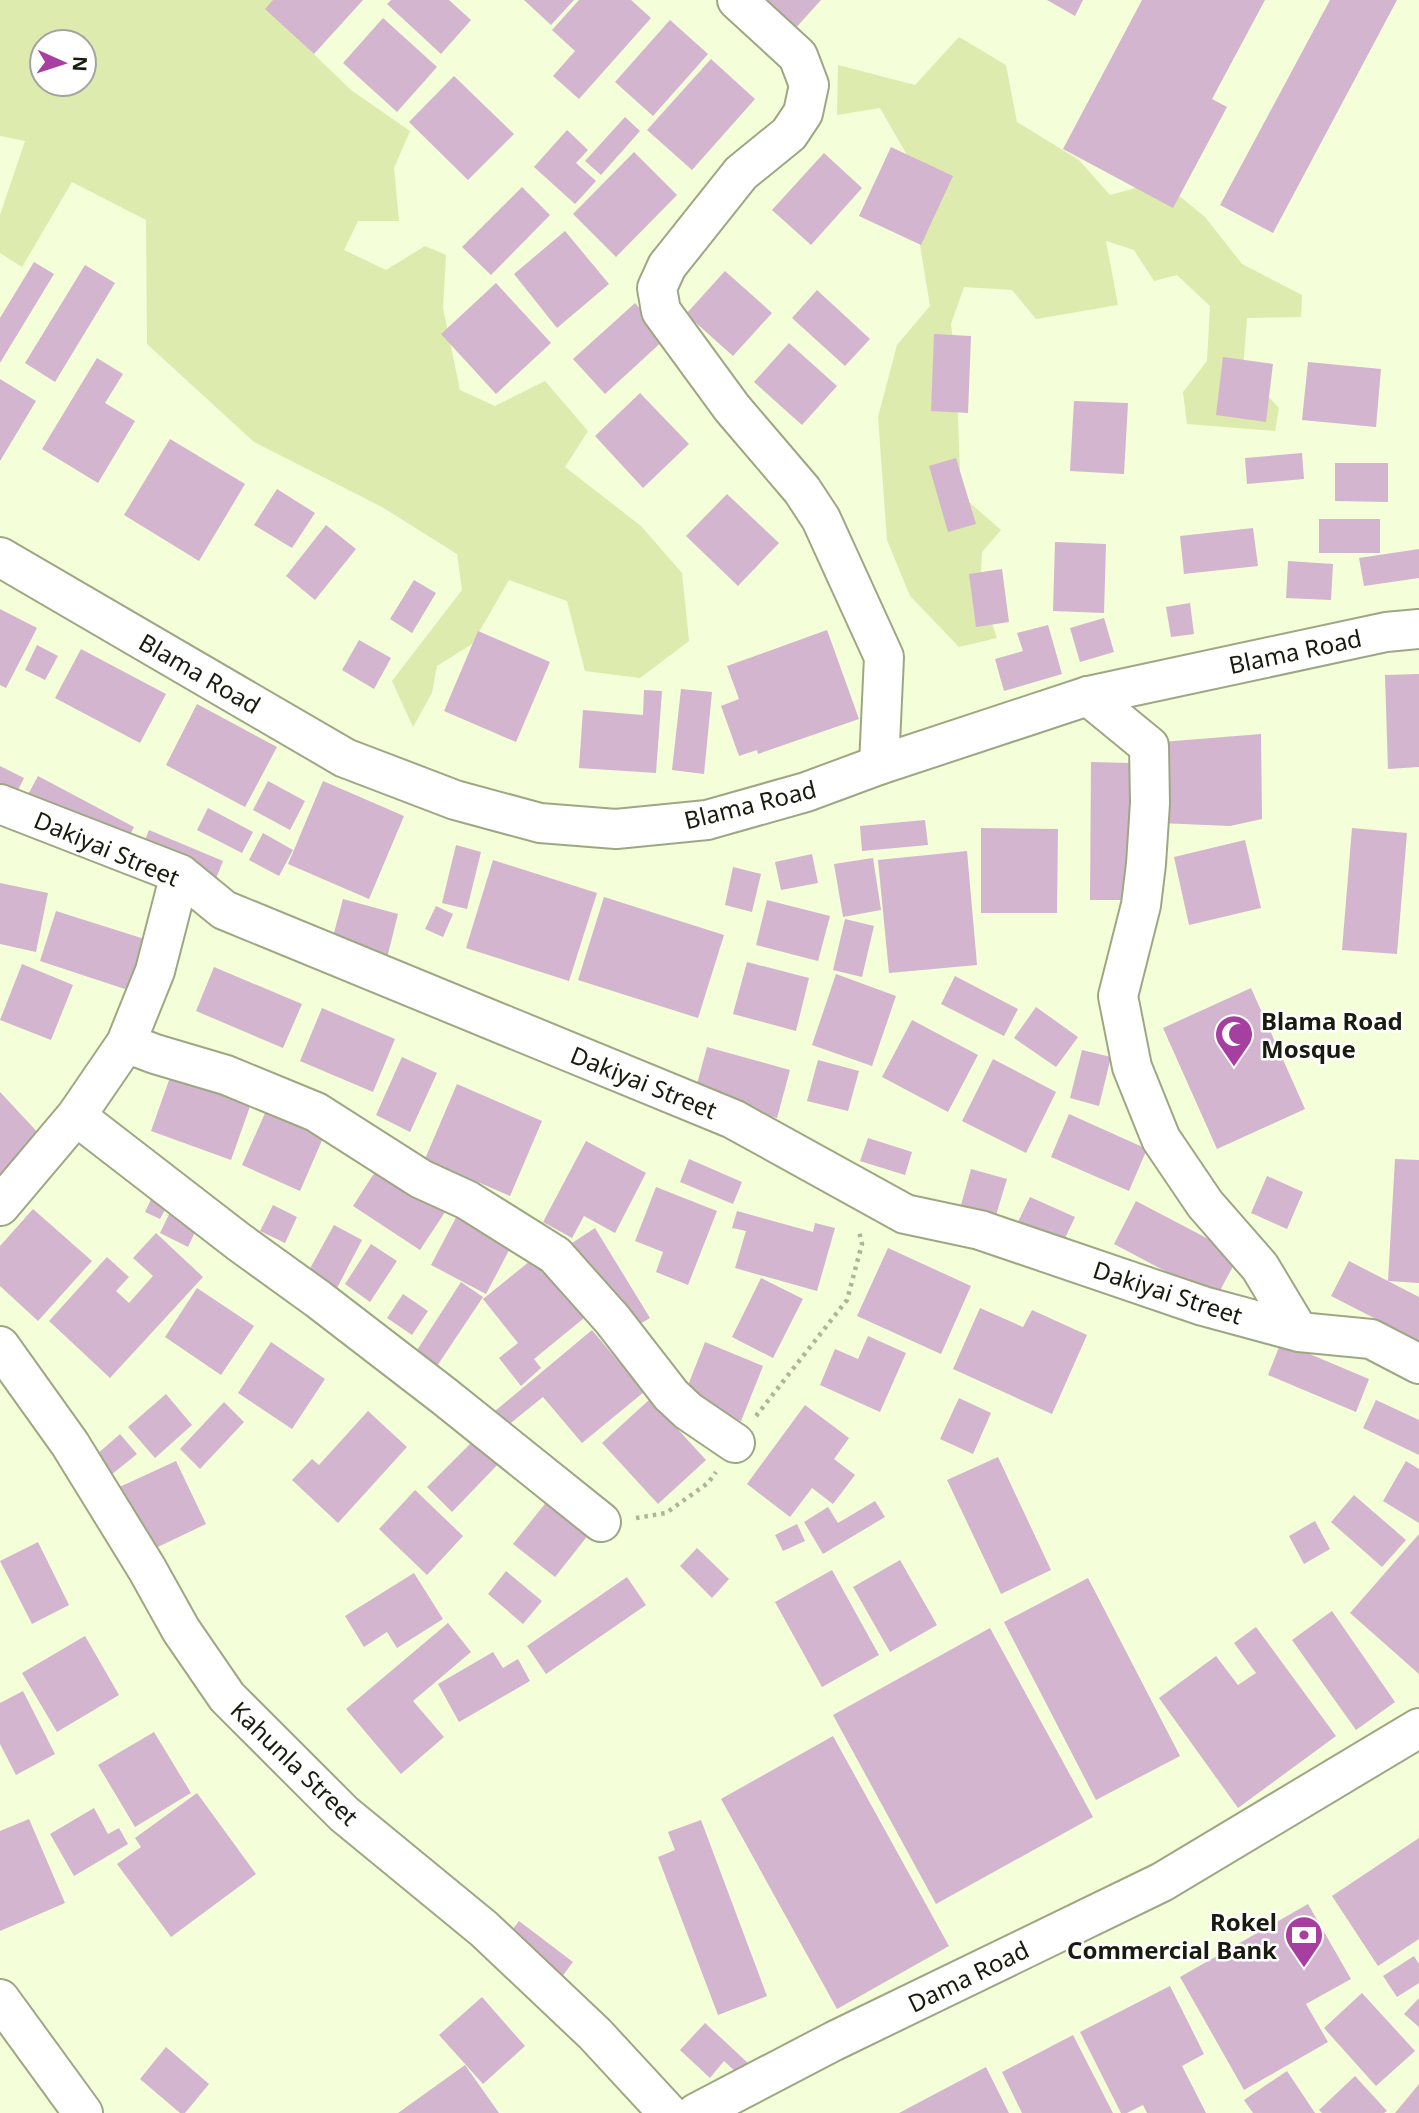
<svg xmlns="http://www.w3.org/2000/svg" width="1419" height="2113" viewBox="0 0 1419 2113" font-family="'Noto Sans',sans-serif">
	<style>
		.green { fill: #ddebaf; fill-rule: evenodd }
		.building { fill: #d3b5cf }
		.lines { fill: none; stroke-linecap: round; stroke-linejoin: round }
		.minor-casing { stroke: #9ea784; stroke-width: 42 }
		.tertiary-casing { stroke: #9ea784; stroke-width: 42 }
		.trunk-casing { stroke: #9ea784; stroke-width: 42 }
		.path { stroke: #adb598; stroke-width: 4.5; stroke-dasharray: 3.5 5; stroke-linecap: butt }
		.minor { stroke: #fff; stroke-width: 38 }
		.tertiary { stroke: #fff; stroke-width: 38 }
		.trunk { stroke: #fff; stroke-width: 38 }
		.labels { text-anchor: middle; dominant-baseline: central; stroke-width: 5; stroke-linejoin: round; paint-order: stroke }
		.street-label { font-size: 24px; fill: #181b0e; stroke: #fff }
		.poi-label { font-size: 24px; font-weight: bold; fill: #181b0e; stroke: #fff; text-anchor: start }
	</style>
	<rect width="100%" height="100%" fill="#f4fed9"/>
	<path class="green" d="M0,0H278L297,38L351,90L410,131L394,168L399,221H358L344,250L386,270L425,246L446,255L443,308L460,390L495,406L545,381L588,431L565,467L641,526L682,573L689,641L640,678L585,671L567,601L509,580L472,644L437,666L432,693L413,727L392,681L462,590L457,554L382,507L254,442L147,344L146,220L72,182L22,267L0,253V215L25,141L0,136ZM42,42H84V84H42Z
		M959,37L1006,65L1017,122L1079,160L1110,195L1161,181L1205,217L1242,264L1302,295L1301,317L1247,318L1243,369L1279,408L1275,431L1187,424L1183,392L1207,361L1210,306L1177,275L1154,281L1134,250L1106,241L1118,305L1036,319L1012,290L964,287L951,324L956,369L961,495L1001,530L982,552L980,588L997,638L959,647L910,596L887,540L878,417L897,345L930,306L916,220L919,176L880,108L837,115L838,65L915,85Z"/>
	<path class="building" d="M273,0H363L314,54L265,9Z
		M391,0H449L471,20L441,54L387,4Z
		M524,0H574L551,25Z
		M579,0H631L651,18L579,99L553,76L575,51L552,30Z
		M757,0H821L792,32Z
		M1047,0H1083L1075,16Z
		M1142,0H1265L1212,99L1227,107L1173,208L1063,149Z
		M1330,0H1397L1273,233L1220,205Z
		M383,18L437,67L397,112L343,63Z
		M670,20L708,54L653,116L615,82Z
		M711,59L755,99L692,170L647,130Z
		M454,76L514,134L468,180L409,122Z
		M625,117L640,131L601,175L585,161Z
		M567,130L588,150L576,163L596,181L575,204L534,167Z
		M891,147L953,176L921,245L859,216Z
		M634,152L677,195L616,257L573,214Z
		M824,153L862,188L811,245L772,210Z
		M522,187L550,215L491,275L462,247Z
		M565,231L609,284L557,328L514,274Z
		M34,262L54,274L0,363V318Z
		M85,265L115,283L55,382L25,363Z
		M725,271L772,313L733,356L686,314Z
		M496,283L551,343L496,394L441,334Z
		M817,290L870,339L845,366L792,318Z
		M635,303L666,338L605,394L573,359Z
		M934,334L971,336L968,413L931,411Z
		M789,343L837,386L802,425L754,382Z
		M1223,357L1273,364L1266,422L1216,415Z
		M97,358L123,374L105,403L135,421L98,483L42,449Z
		M1308,362L1381,369L1376,427L1302,420Z
		M0,379L36,401L0,461Z
		M640,393L689,444L643,488L595,436Z
		M1074,401L1128,403L1124,474L1070,471Z
		M170,439L245,484L199,561L124,515Z
		M1302,453L1304,479L1247,484L1245,458Z
		M956,458L976,524L948,532L929,466Z
		M1335,463H1388V502L1335,501Z
		M277,489L315,513L292,548L254,525Z
		M727,494L779,543L738,586L686,536Z
		M1319,519H1380V553H1319Z
		M326,525L356,549L315,600L286,576Z
		M1253,528L1258,566L1184,574L1180,536Z
		M1055,542L1106,544L1104,613L1053,611Z
		M1419,549V578L1364,586L1359,558Z
		M1288,561L1333,564L1331,600L1286,598Z
		M1002,569L1009,622L976,627L969,574Z
		M414,580L436,593L412,633L390,619Z
		M1190,603L1194,634L1171,637L1166,607Z
		M0,609L37,628L6,688L0,685Z
		M1104,618L1114,652L1080,662L1070,628Z
		M1048,625L1062,674L1004,691L995,659L1023,651L1017,633Z
		M827,630L859,719L758,754L757,750L739,756L721,706L739,699L727,666Z
		M478,631L550,662L516,742L444,711Z
		M359,640L391,658L374,689L342,670Z
		M37,645L58,656L45,680L25,670Z
		M81,649L166,694L140,743L55,698Z
		M1419,674V767L1388,769L1385,675Z
		M681,689L712,692L704,774L672,770Z
		M644,690L662,691L656,773L579,768L583,710L643,715Z
		M197,704L277,747L245,807L166,765Z
		M1261,734L1262,819L1230,826L1159,823L1162,742Z
		M1091,762L1130,763L1129,900H1090Z
		M0,766L24,778L11,804L0,798Z
		M38,776L134,827L122,851L25,800Z
		M268,781L305,801L290,830L253,810Z
		M323,781L404,816L369,899L288,864Z
		M208,808L253,832L242,853L197,830Z
		M925,820L928,845L862,851L860,826Z
		M981,828L1058,829L1057,913H981Z
		M1352,828L1407,833L1397,954L1342,950Z
		M149,830L223,861L215,881L141,850Z
		M263,833L293,850L279,876L249,860Z
		M1245,840L1261,908L1189,925L1174,857Z
		M456,845L481,852L467,909L442,903Z
		M967,851L977,965L889,973L878,860Z
		M812,854L818,883L781,890L775,862Z
		M873,858L881,910L843,917L834,864Z
		M493,860L597,893L569,981L466,948Z
		M733,867L761,874L752,912L725,905Z
		M0,883L48,893L36,952L0,944Z
		M604,897L724,935L698,1018L578,980Z
		M343,899L398,914L387,958L331,944Z
		M767,900L830,916L818,961L756,945Z
		M436,906L453,914L443,937L425,929Z
		M56,911L154,942L137,993L40,961Z
		M845,919L874,926L862,977L833,970Z
		M747,962L809,978L796,1031L733,1014Z
		M22,964L73,985L51,1040L0,1020Z
		M214,967L302,1004L283,1048L196,1011Z
		M836,974L896,996L872,1066L812,1045Z
		M955,976L1018,1009L1004,1036L941,1004Z
		M1251,988L1305,1109L1217,1149L1163,1028Z
		M1036,1007L1078,1037L1056,1067L1014,1038Z
		M322,1008L395,1039L373,1092L300,1061Z
		M912,1020L978,1055L948,1112L882,1077Z
		M707,1047L790,1070L777,1118L694,1095Z
		M1082,1050L1111,1057L1099,1106L1070,1098Z
		M402,1057L437,1073L410,1132L376,1115Z
		M993,1059L1056,1092L1026,1153L962,1121Z
		M818,1060L859,1071L848,1111L807,1101Z
		M174,1066L254,1095L231,1160L151,1131Z
		M457,1084L542,1121L510,1196L425,1159Z
		M0,1092L43,1138L2,1176L0,1173Z
		M269,1104L327,1129L300,1191L242,1165Z
		M1069,1114L1147,1149L1129,1191L1051,1157Z
		M868,1138L912,1152L905,1175L860,1161Z
		M586,1141L646,1173L615,1233L584,1216L572,1238L543,1222Z
		M384,1158L451,1203L420,1250L353,1206Z
		M689,1159L742,1182L733,1204L680,1182Z
		M1395,1159L1419,1160V1283L1388,1281Z
		M971,1169L1007,1179L996,1215L961,1205Z
		M1267,1176L1303,1192L1287,1229L1251,1213Z
		M157,1187L173,1195L160,1219L145,1212Z
		M656,1187L717,1211L688,1285L656,1272L663,1252L635,1241Z
		M1030,1197L1075,1217L1060,1249L1015,1228Z
		M1136,1201L1239,1255L1216,1298L1114,1244Z
		M174,1204L202,1217L188,1247L160,1233Z
		M273,1205L297,1217L285,1243L260,1231Z
		M461,1208L516,1237L486,1294L431,1265Z
		M33,1209L92,1261L38,1321L0,1286V1246Z
		M737,1211L813,1232L815,1223L835,1228L817,1291L735,1268L746,1231L732,1228Z
		M334,1225L362,1240L337,1288L308,1272Z
		M595,1228L650,1318L623,1334L569,1245Z
		M156,1233L203,1277L110,1378L49,1321L107,1257L129,1277L116,1291L129,1303L153,1276L133,1258Z
		M371,1244L397,1261L370,1302L345,1284Z
		M888,1248L971,1286L941,1354L857,1316Z
		M540,1253L589,1314L534,1359L541,1368L521,1386L499,1358L518,1343L483,1299Z
		M1349,1261L1419,1297V1341L1331,1296Z
		M761,1278L803,1299L773,1358L732,1337Z
		M461,1282L483,1297L431,1375L410,1361Z
		M197,1288L254,1326L221,1375L165,1337Z
		M403,1294L428,1311L412,1335L387,1318Z
		M980,1308L1023,1327L1032,1310L1087,1335L1052,1414L953,1369Z
		M592,1330L644,1392L582,1443L543,1397L507,1426L495,1411Z
		M868,1336L906,1353L880,1412L820,1385L835,1349L858,1359Z
		M271,1342L325,1379L292,1429L238,1393Z
		M705,1342L763,1366L741,1421L683,1398Z
		M1281,1342L1369,1379L1356,1412L1268,1375Z
		M166,1394L192,1425L155,1458L128,1427Z
		M959,1398L991,1413L973,1454L940,1439Z
		M650,1399L706,1460L658,1504L602,1443Z
		M1376,1400L1419,1420V1455L1363,1428Z
		M224,1402L244,1422L200,1469L180,1449Z
		M805,1405L849,1438L834,1459L855,1475L833,1504L812,1488L790,1517L747,1484Z
		M368,1411L407,1447L338,1523L292,1480L312,1459L319,1465Z
		M120,1434L137,1454L111,1475L95,1456Z
		M479,1435L503,1459L452,1512L427,1487Z
		M998,1457L1051,1570L1001,1594L947,1480Z
		M176,1461L206,1524L143,1554L113,1490Z
		M1406,1461L1419,1469V1523L1383,1501Z
		M415,1490L463,1536L427,1575L379,1529Z
		M1354,1495L1406,1540L1382,1567L1331,1522Z
		M548,1500L589,1534L555,1577L513,1544Z
		M875,1501L885,1517L823,1554L804,1522L828,1507L838,1523Z
		M1315,1521L1330,1549L1304,1564L1289,1536Z
		M797,1524L805,1541L783,1551L775,1535Z
		M1419,1534V1674L1350,1613Z
		M38,1542L69,1605L32,1624L0,1561Z
		M697,1548L729,1579L712,1598L680,1566Z
		M900,1560L937,1625L890,1652L853,1587Z
		M832,1570L879,1655L822,1687L775,1602Z
		M506,1571L542,1601L523,1624L488,1594Z
		M414,1573L443,1619L397,1648L387,1632L364,1647L345,1616Z
		M627,1577L646,1605L546,1674L527,1646Z
		M1088,1578L1180,1756L1096,1800L1004,1622Z
		M1332,1611L1395,1702L1356,1730L1292,1640Z
		M448,1623L471,1652L413,1701L444,1737L401,1774L346,1709Z
		M1256,1627L1336,1736L1238,1808L1159,1698L1216,1656L1238,1685L1256,1673L1234,1643Z
		M990,1628L1093,1817L936,1904L833,1715Z
		M85,1636L119,1695L57,1732L22,1673Z
		M493,1652L503,1668L518,1659L530,1681L459,1722L438,1684Z
		M23,1691L55,1754L16,1775L0,1744V1703Z
		M154,1732L191,1793L135,1827L98,1765Z
		M833,1736L949,1946L837,2009L721,1799Z
		M197,1793L256,1874L171,1937L117,1864L141,1847L135,1838Z
		M94,1808L108,1834L119,1828L128,1844L74,1876L50,1834Z
		M29,1819L65,1903L0,1931V1831Z
		M701,1820L767,1996L718,2015L658,1857L675,1850L668,1832Z
		M1419,1838V1939L1378,1966L1332,1896Z
		M1308,1904L1351,1979L1306,2004L1328,2042L1244,2090L1180,1977Z
		M519,1921L573,1962L552,1990L498,1948Z
		M1414,1956L1419,1964V1983L1397,1997L1383,1976Z
		M1170,1986L1204,2054L1182,2066L1206,2113H1147L1143,2105L1127,2113H1121L1080,2032Z
		M1362,1993L1415,2051L1376,2086L1324,2028Z
		M482,1997L525,2046L483,2084L439,2035Z
		M1419,1998V2027L1404,2014Z
		M705,2023L749,2064L739,2075L724,2061L710,2078L680,2050Z
		M1073,2035L1113,2113H1022L1002,2072Z
		M166,2047L209,2084L185,2113H180L140,2079Z
		M465,2065L499,2113H398Z
		M986,2067L1009,2113H899Z
		M1287,2071L1315,2113H1253L1244,2100Z
		M1355,2076L1387,2111L1384,2113H1322L1319,2110Z
		M1419,2084V2113H1395Z"/>
	<g class="lines">
		<defs>
			<path id="minor" d="M737,0L798,56L809,85L803,113L789,134L741,173L667,266L657,288L661,311L732,408L802,490L821,519L884,657L879,765
				M1088,696L1149,746L1150,803L1146,864L1141,905L1118,996L1132,1067L1161,1139L1205,1204L1260,1267L1299,1332
				M0,804L180,874L224,910L733,1119L905,1214L980,1230L1203,1306L1299,1332L1371,1339L1419,1364
				M126,1043L155,1054L226,1075L316,1112L421,1179L467,1200L555,1255L612,1319L671,1395L688,1411L735,1443
				M76,1116L239,1242L318,1299L444,1396L601,1522
				M0,1206L76,1116L126,1043L155,971L180,874
				M0,1346L70,1444L147,1569L181,1630L227,1697L344,1814L484,1929L595,2034L668,2113
				M0,1999L83,2113"/>
			<path id="tertiary" d="M0,557L345,758L455,800L540,823L616,829L707,820L806,792L879,765L1088,696L1386,632L1419,629"/>
			<path id="trunk" d="M696,2113L834,2041L1162,1882L1419,1728"/>
		</defs>
		<use href="#minor" class="minor-casing"/>
		<use href="#tertiary" class="tertiary-casing"/>
		<use href="#trunk" class="trunk-casing"/>
		<path class="path" d="M756,1416L847,1300L862,1244L859,1231
			M636,1518L666,1513L708,1483L716,1472"/>
		<use href="#minor" class="minor"/>
		<use href="#tertiary" class="tertiary"/>
		<use href="#trunk" class="trunk"/>
	</g>
	<defs>
		<symbol id="mosque-pin" viewBox="-11 -11 22 30"><path d="M0 17L-7.5 6A9.5 9.5 0 1 1 7.5 6Z" fill="#a73fa1" stroke="#fff"/><path d="M3.5-4.9A6 6 0 1 0 3.5 4.9A5 5 0 1 1 3.5-4.9Z" fill="#fff"/></symbol>
		<symbol id="bank-pin" viewBox="-11 -11 22 30"><path d="M0 17L-7.5 6A9.5 9.5 0 1 1 7.5 6Z" fill="#a73fa1" stroke="#fff"/><path d="M-6-4H6V4H-6ZM0-2.3a2.3 2.3 0 1 0 0 4.6a2.3 2.3 0 1 0 0-4.6Z" fill="#fff"/></symbol>
	</defs>
	<g fill-rule="evenodd">
		<use href="#mosque-pin" x="1212" y="1012" width="44" height="60"/>
		<use href="#bank-pin" x="1282" y="1913" width="44" height="60"/>
	</g>
	<g class="labels">
		<g class="street-label">
			<text transform="translate(1295 651) rotate(-12)">Blama Road</text>
			<text transform="translate(200 673) rotate(30)">Blama Road</text>
			<text transform="translate(750 804) rotate(-14)">Blama Road</text>
			<text transform="translate(107 848) rotate(23)">Dakiyai Street</text>
			<text transform="translate(644 1082) rotate(22)">Dakiyai Street</text>
			<text transform="translate(1168 1292) rotate(18)">Dakiyai Street</text>
			<text transform="translate(295 1763) rotate(44)">Kahunla Street</text>
			<text transform="translate(968 1976) rotate(-26)">Dama Road</text>
		</g>
		<g class="poi-label">
			<text x="1261" y="1020">Blama Road<tspan x="1261" dy="28">Mosque</tspan></text>
			<text x="1277" y="1921" text-anchor="end">Rokel<tspan x="1277" dy="28">Commercial Bank</tspan></text>
		</g>
	</g>
	<g transform="translate(63 63) rotate(93)"><circle r="33" fill="#ffffff" stroke="#a3a49f" stroke-width="2"/>
	<path d="M0-5L12 26L0 18L-12 26Z" fill="#a73fa1"/>
	<text y="-10" font-size="19" font-weight="bold" text-anchor="middle" fill="#181b0e">N</text>
	</g>
</svg>
